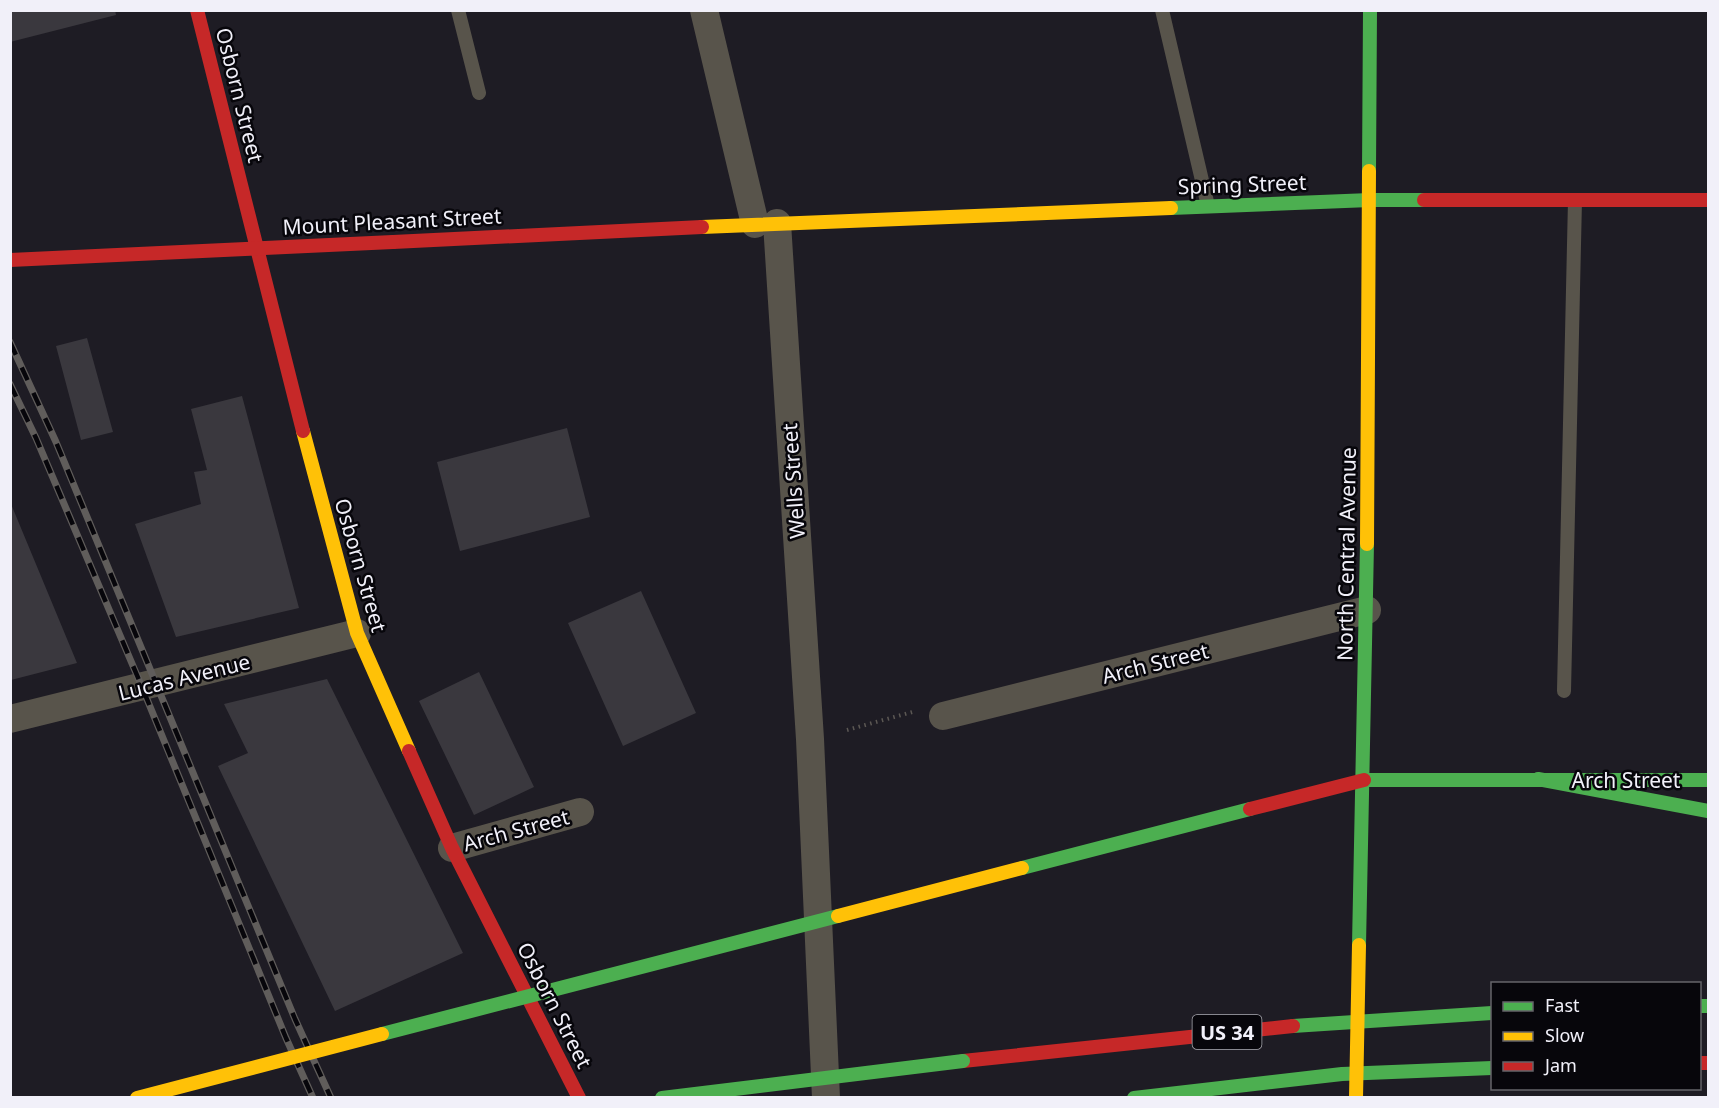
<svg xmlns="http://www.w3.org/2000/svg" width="1719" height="1108" viewBox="0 0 1719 1108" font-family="'Noto Sans',sans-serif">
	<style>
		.building { fill: #3a383e }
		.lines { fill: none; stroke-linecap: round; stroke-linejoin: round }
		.path { stroke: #5c5854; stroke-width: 4; stroke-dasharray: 1.5 4.5; stroke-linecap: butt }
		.lane { stroke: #58544b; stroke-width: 14 }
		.street { stroke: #58544b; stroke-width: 28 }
		.fast { stroke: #4caf50; stroke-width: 14 }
		.slow { stroke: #ffc107; stroke-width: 14 }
		.jam { stroke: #c62828; stroke-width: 14 }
		.rail-casing { stroke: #605d5b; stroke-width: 7 }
		.rail { stroke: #07060b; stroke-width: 4.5; stroke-dasharray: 14; stroke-linecap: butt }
		.fast-bridge { stroke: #4caf50; stroke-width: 14 }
		.slow-bridge { stroke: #ffc107; stroke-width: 14 }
		.jam-bridge { stroke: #c62828; stroke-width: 14 }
		.labels { text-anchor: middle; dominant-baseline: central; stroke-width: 5; stroke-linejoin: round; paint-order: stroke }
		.shield { fill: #07060b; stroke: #abaab2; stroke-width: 1.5 }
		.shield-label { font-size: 20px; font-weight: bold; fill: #f1f0f9 }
		.street-label { font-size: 21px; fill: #f1f0f9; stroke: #07060b }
	</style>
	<rect width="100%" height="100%" fill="#1e1c24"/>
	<path class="building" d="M10,10H115L116,15L10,42Z
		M87,338L113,432L81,440L56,346Z
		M242,396L299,608L176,637L135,524L201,504L194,472L207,470L191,409Z
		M567,428L590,517L460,551L437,462Z
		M11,504L77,663L11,680Z
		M641,591L696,713L623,746L568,623Z
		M479,672L534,787L474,815L419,701Z
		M327,679L463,953L335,1011L218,766L248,753L224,704Z"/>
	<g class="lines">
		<path class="path" d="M847,730L916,711"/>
		<path class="lane" d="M458,10L479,93
			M1162,10L1208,206
			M1564,691L1575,200"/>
		<path class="street" d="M704,10L755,224
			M777,223L810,739L826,1098
			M943,716L1367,610
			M10,719L357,633
			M452,848L580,812"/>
		<path class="fast" d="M1369,171L1370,10
			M1171,208L1370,200H1424
			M1538,779L1708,811
			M1364,780H1708
			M1022,868L1250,809
			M1359,945L1367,544
			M1700,1006H1708
			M1293,1026L1492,1013
			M1134,1098L1342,1074L1492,1068"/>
		<path class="slow" d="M702,227L1171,208
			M303,431L357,633L409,751
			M1367,544L1369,171"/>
		<path class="jam" d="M197,10L303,431
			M1424,200H1708
			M393,242L702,227
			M409,751L452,848L579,1098
			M1250,809L1364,780
			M963,1061L1293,1026
			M1700,1063H1708"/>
		<defs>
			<path id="rail" d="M10,342L56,442L295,1019L331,1098
				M10,384L36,438L142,687L286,1038L313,1098"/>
		</defs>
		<use href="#rail" class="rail-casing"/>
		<use href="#rail" class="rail"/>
		<path class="fast-bridge" d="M382,1034L838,916
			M662,1098L963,1061"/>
		<path class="slow-bridge" d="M838,916L1022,868
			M137,1098L382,1034
			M1356,1098L1359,945"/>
		<path class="jam-bridge" d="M10,260L393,242"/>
	</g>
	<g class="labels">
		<rect class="shield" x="1192.5" y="1015" width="69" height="34" rx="4.5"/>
		<g class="shield-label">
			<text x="1227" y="1032">US 34</text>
		</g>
		<g class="street-label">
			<text transform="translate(240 95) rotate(76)">Osborn Street</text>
			<text transform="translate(1242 184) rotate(-2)">Spring Street</text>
			<text transform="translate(392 221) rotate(-3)">Mount Pleasant Street</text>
			<text transform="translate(793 481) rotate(-94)">Wells Street</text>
			<text transform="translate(1346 554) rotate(-89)">North Central Avenue</text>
			<text transform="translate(361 565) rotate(74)">Osborn Street</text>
			<text transform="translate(1155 663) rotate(-14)">Arch Street</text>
			<text transform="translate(184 677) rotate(-14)">Lucas Avenue</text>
			<text x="1626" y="780">Arch Street</text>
			<text transform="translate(516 830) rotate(-15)">Arch Street</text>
			<text transform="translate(555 1005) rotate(63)">Osborn Street</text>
		</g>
	</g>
	<rect width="1719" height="1108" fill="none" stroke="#f1f0f9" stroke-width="24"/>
	<rect x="1491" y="982" width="210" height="108" fill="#07060b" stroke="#65646a" stroke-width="1.5"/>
	<rect x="1503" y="1002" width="30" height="9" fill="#4caf50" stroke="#65646a" stroke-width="1.5"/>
	<text x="1545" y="1012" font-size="18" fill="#f1f0f9">Fast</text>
	<rect x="1503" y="1032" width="30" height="9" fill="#ffc107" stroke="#65646a" stroke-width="1.5"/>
	<text x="1545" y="1042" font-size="18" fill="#f1f0f9">Slow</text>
	<rect x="1503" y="1062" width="30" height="9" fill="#c62828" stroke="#65646a" stroke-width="1.5"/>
	<text x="1545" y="1072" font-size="18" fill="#f1f0f9">Jam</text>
</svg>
